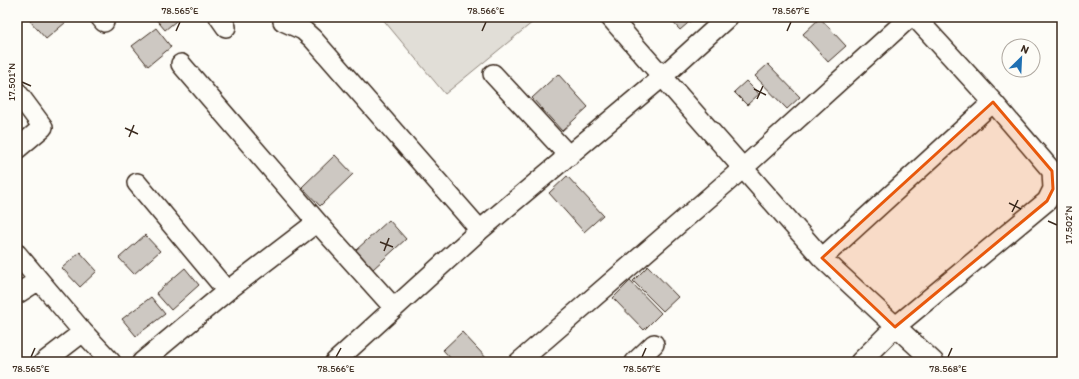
<svg xmlns="http://www.w3.org/2000/svg" width="1079" height="379" viewBox="0 0 1079 379" font-family="Itim,sans-serif">
	<style>
		.green { fill: #e1ded7; stroke: #8e847a }
		.building { fill: #cdc8c2; stroke: #3b2a1e }
		.lines { fill: none; stroke-linecap: round; stroke-linejoin: round }
		.minor-casing { stroke: #3b2a1e; stroke-width: 22 }
		.minor { stroke: #fdfcf7; stroke-width: 19 }
		.marked { fill: #e8590c; fill-opacity: 0.2; stroke: #e8590c; stroke-width: 3; stroke-linejoin: round }
		.ticks { fill: none; stroke: #3b2a1e; stroke-width: 1.5 }
		.neatline { fill: none; stroke: #3b2a1e; stroke-width: 1.5 }
		.ticks-label { font-size: 10px; text-anchor: middle; fill: #3b2a1e }
	</style>
	<rect width="100%" height="100%" fill="#fdfcf7"/>
	<filter id="ink" filterUnits="userSpaceOnUse"><feTurbulence type="fractalNoise" baseFrequency=".025" numOctaves="2"/><feDisplacementMap in="SourceGraphic" scale="8" xChannelSelector="R" yChannelSelector="G"/><feConvolveMatrix kernelMatrix="1 2 1 2 8 2 1 2 1" color-interpolation-filters="sRGB"/></filter>
	<g filter="url(#ink)">
		<path class="green" d="M381,17H539L445,94Z"/>
		<path class="building" d="M17,17H22L24,19L17,25Z
			M35,17H72L46,39L30,21Z
			M154,17H181L165,30Z
			M668,17H695L680,30Z
			M820,18L846,46L828,62L803,34Z
			M156,28L171,47L148,66L132,46Z
			M768,64L800,97L787,109L755,76Z
			M558,74L588,107L562,131L532,98Z
			M746,81L759,94L747,105L734,92Z
			M335,155L353,174L320,206L302,187Z
			M567,176L603,215L584,232L549,193Z
			M389,220L406,239L373,269L356,250Z
			M145,235L160,251L134,274L119,258Z
			M80,252L97,271L80,287L62,268Z
			M648,266L678,297L663,311L633,281Z
			M185,268L199,285L171,310L156,293Z
			M630,281L661,313L644,330L613,298Z
			M151,297L165,314L136,336L122,319Z
			M462,332L490,362H454L443,350Z"/>
		<g class="lines">
			<defs>
				<path id="minor" d="M100,17L104,22
					M219,17L226,27
					M285,17L283,21L303,30L313,39L480,230
					M610,17L822,258L934,362
					M181,64L317,222L394,308
					M493,74L569,156
					M17,92L43,127L17,149
					M137,183L227,291
					M17,254L83,332L111,362
					M822,258L993,102
					M17,294L39,280
					M44,362L83,332
					M142,362L227,291L317,222
					M335,362L480,230L662,77L728,17
					M519,362L742,169L910,17
					M635,362L654,344
					M860,362L895,327L1047,201L1053,189L1052,171L993,102L915,17"/>
			</defs>
			<use href="#minor" class="minor-casing"/>
			<use href="#minor" class="minor"/>
		</g>
	</g>
	<path class="marked" d="M993,102L1052,171L1053,189L1047,201L895,327L822,258Z"/>
	<path class="ticks" d="M176,31L180,22M482,31L486,22M787,31L791,22M22,82L31,86M754,89L766,95M757,99L763,86M125,128L138,134M129,137L134,125M1009,203L1021,209M1012,212L1018,200M1048,221L1057,225M380,242L393,247M384,251L389,238M31,357L35,348M336,357L341,348M642,357L646,348M948,357L952,348"/>
	<rect width="1079" height="379" fill="none" stroke="#fdfcf7" stroke-width="44"/>
	<g transform="translate(1021 58) rotate(24)"><circle r="19" fill="#fdfcf7" stroke="#afa8a0"/>
	<path d="M0-3L7 15L0 10L-7 15Z" fill="#1f6fb2"/>
	<text y="-6" font-size="11" font-weight="bold" text-anchor="middle" fill="#3b2a1e">N</text>
	</g>
	<rect x="22" y="22" width="1035" height="335" class="neatline"/>
	<g class="ticks-label">
		<text x="180" y="14">78.565°E</text>
		<text x="486" y="14">78.566°E</text>
		<text x="791" y="14">78.567°E</text>
		<text transform="translate(11 82) rotate(-90)" y="4">17.501°N</text>
		<text transform="translate(1068 225) rotate(-90)" y="4">17.502°N</text>
		<text x="31" y="372">78.565°E</text>
		<text x="336" y="372">78.566°E</text>
		<text x="642" y="372">78.567°E</text>
		<text x="948" y="372">78.568°E</text>
	</g>
</svg>
